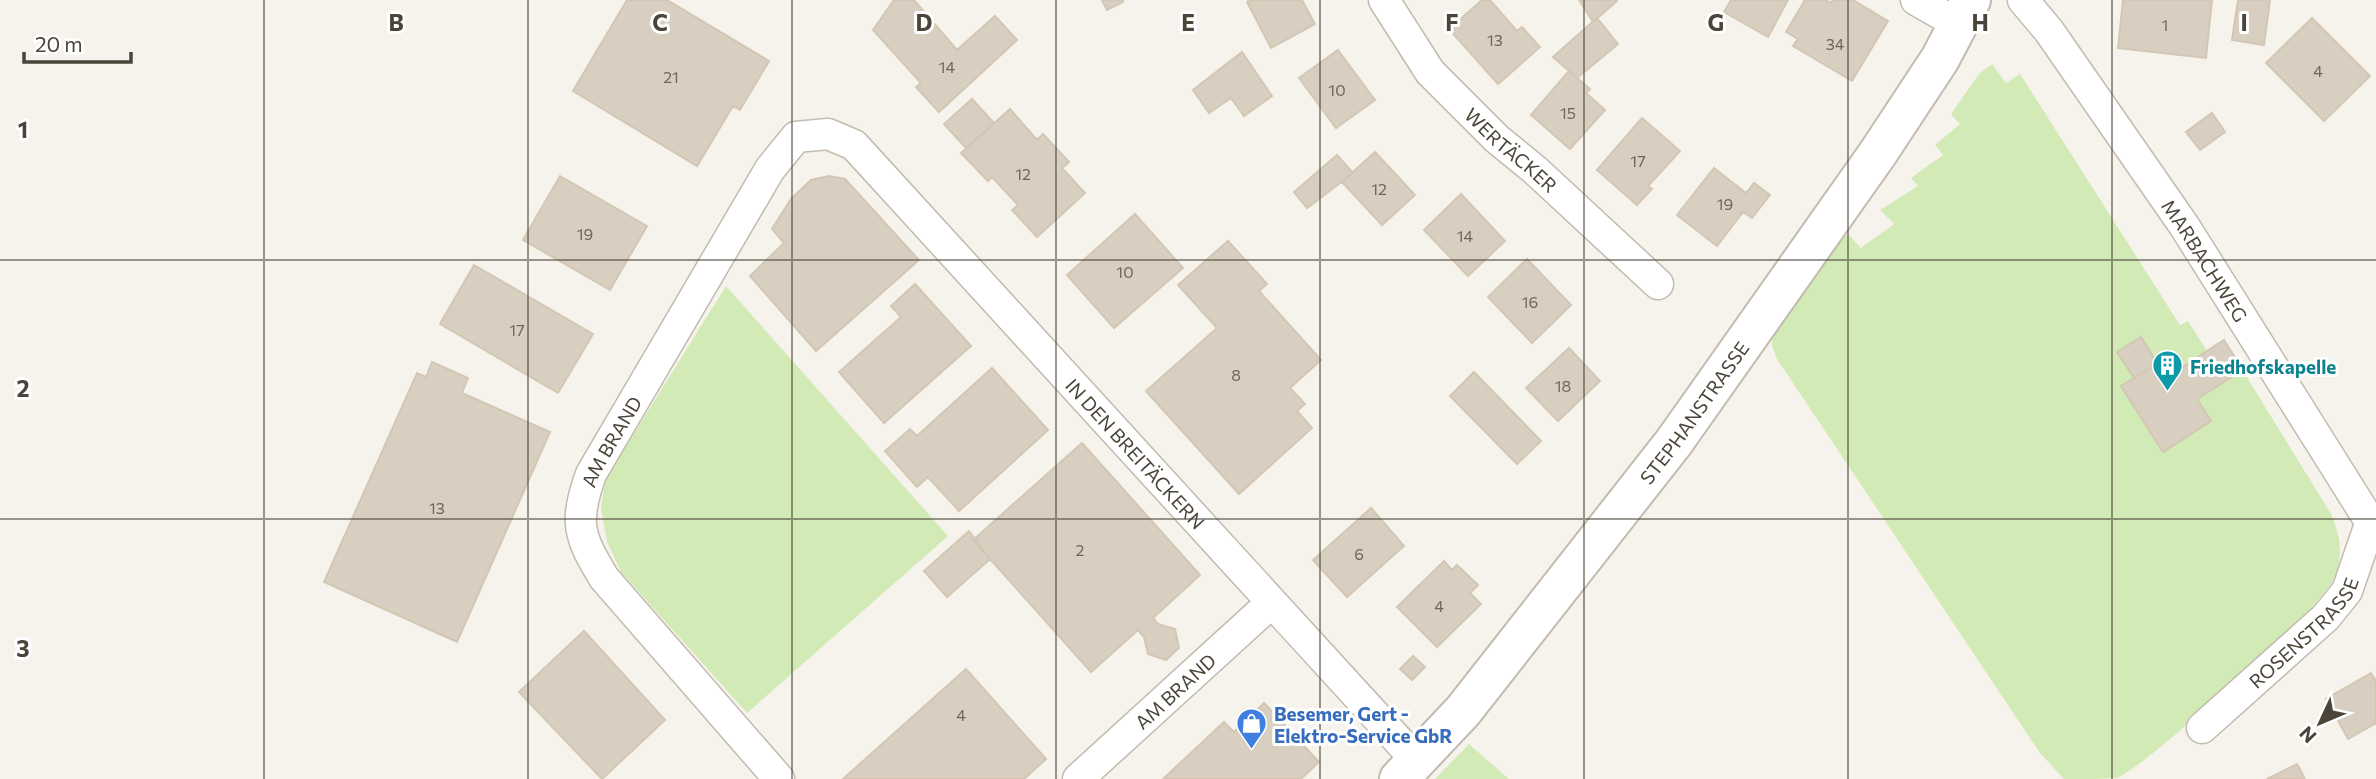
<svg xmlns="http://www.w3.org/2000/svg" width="2376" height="779" viewBox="0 0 2376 779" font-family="Commissioner,sans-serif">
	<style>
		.green { fill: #d2eab5 }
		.building { fill: #d8cfc1; stroke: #d3c7b4; stroke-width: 2 }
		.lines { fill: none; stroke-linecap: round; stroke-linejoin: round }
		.minor-casing { stroke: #c2bbae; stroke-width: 33 }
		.tertiary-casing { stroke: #c2bbae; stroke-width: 42 }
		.minor { stroke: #fff; stroke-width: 30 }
		.tertiary { stroke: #fff; stroke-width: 38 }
		.grid { fill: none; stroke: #4b4439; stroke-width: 2; stroke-opacity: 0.55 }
		.labels { text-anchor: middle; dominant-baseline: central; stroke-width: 6; stroke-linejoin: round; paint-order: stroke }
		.number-label { font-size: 16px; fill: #6e675b }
		.street-label { font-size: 19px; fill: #4b4439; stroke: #fff }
		.culture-label { font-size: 19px; font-weight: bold; fill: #0d838f; stroke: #fff; text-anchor: start }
		.shop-label { font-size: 19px; font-weight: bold; fill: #366cbe; stroke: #fff; text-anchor: start }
		.grid-label { font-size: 23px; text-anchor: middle; font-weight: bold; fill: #4b4439; stroke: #fff; stroke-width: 6; stroke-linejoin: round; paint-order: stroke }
	</style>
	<rect width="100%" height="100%" fill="#f6f3ec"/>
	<path class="green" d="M1992,64L2006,83L2020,74L2180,325L2188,321L2207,351L2224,340L2331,514C2341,538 2344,556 2333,580C2320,610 2148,765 2117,778C2104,779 2079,779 2064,779L2040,753L1777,359L1772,345L1773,332L1841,237L1849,235L1861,248L1894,224L1880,210L1918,186L1911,178L1943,155L1935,145L1960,124L1951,114L1979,74Z
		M726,286L948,536L747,713L621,572L607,542L601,509L605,480Z
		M1469,744L1509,779H1435Z"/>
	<path class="building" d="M627,0H667L769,61L740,110L733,106L697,166L573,91Z
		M894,0H914L957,50L995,16L1017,40L939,112L916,87L921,83L873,30Z
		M1102,0H1123V2L1107,10Z
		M1250,0H1302L1315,24L1271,48L1247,2Z
		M1482,0H1490L1517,31L1522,27L1540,47L1498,84L1449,29Z
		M1579,0H1616L1617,1L1593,22Z
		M1731,0H1788L1768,37L1724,12Z
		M1805,0H1826L1831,3L1833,0H1853L1888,21L1852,81L1793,46L1798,39L1786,32Z
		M2123,0H2212L2206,58L2118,48Z
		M2238,0H2270L2264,45L2232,40Z
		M1597,18L1618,44L1577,78L1553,57Z
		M2312,18L2370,76L2324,121L2266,63Z
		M1338,50L1375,100L1336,128L1299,78Z
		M1242,52L1272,96L1244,116L1231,98L1209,113L1193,90Z
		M1569,71L1590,89L1586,93L1605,110L1570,149L1531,115Z
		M972,99L994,123L966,148L944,124Z
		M1010,109L1037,140L1043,134L1069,162L1062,168L1085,193L1037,237L1012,210L1018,205L992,177L988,181L961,153Z
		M2212,113L2225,132L2200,150L2186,132Z
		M1642,118L1680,151L1648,186L1652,189L1637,205L1597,170Z
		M1375,152L1415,195L1382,225L1342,182Z
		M1337,155L1353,173L1307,208L1294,192Z
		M1714,168L1746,193L1754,183L1770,195L1752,218L1743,212L1717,246L1677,215Z
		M560,176L647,226L610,290L523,240Z
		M829,176L845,179L919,260L816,351L750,276L784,243L772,229L791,199L811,180Z
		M1461,194L1505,241L1468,276L1424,230Z
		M1135,214L1183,268L1114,328L1067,275Z
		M1228,241L1267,284L1259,291L1321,360L1290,388L1305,404L1297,411L1312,428L1239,494L1146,391L1217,328L1178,285Z
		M1527,259L1571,305L1532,343L1488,297Z
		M474,265L593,334L558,393L440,324Z
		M915,284L971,346L884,423L839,372L901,317L891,306Z
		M2141,337L2157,363L2134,378L2117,352Z
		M2224,340L2243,370L2197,399L2211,421L2163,452L2121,386L2169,356L2178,370Z
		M1569,348L1600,381L1558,421L1526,388Z
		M432,362L468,378L462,393L550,432L457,642L324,582L417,373L426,377Z
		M992,368L1048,430L959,511L928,477L917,487L885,451L910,429L917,436Z
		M1474,372L1541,441L1517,464L1450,396Z
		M1082,443L1200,575L1153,618L1158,624L1175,629L1179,648L1166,660L1148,654L1144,637L1138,630L1091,672L973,540Z
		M1371,508L1404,546L1347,597L1313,560Z
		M969,531L990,559L947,597L924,571Z
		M1444,561L1452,570L1457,565L1478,585L1470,593L1481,604L1437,647L1397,607Z
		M584,631L665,720L602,779L519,692Z
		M1413,656L1425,667L1412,680L1400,669Z
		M966,669L1046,759L1024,779H843Z
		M2371,673L2376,681V723L2348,739L2326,699Z
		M1264,703L1319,762L1301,779H1163L1224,722L1234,732Z
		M2297,764L2305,779H2267Z"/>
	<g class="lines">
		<defs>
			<g id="minor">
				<path id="s1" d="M1384,0L1430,72L1497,139L1535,170L1658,284"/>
				<path d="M1916,0L1958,24"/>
				<path id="s2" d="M2023,0L2049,31L2185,227L2376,531"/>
				<path id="s3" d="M2202,728L2326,617L2347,591L2371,521L2376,519"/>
				<path id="s4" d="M779,779L604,578C578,535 574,522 591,474L770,169L796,137L828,134L854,145L1417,761"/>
				<path id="s5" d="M1078,779L1271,603"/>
			</g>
			<g id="tertiary">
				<path id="s6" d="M1399,779L1463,711L1674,442L1878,153L1940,59L1971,0"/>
			</g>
		</defs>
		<use href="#minor" class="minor-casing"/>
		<use href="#tertiary" class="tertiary-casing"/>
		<use href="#minor" class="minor"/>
		<use href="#tertiary" class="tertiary"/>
	</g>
	<path class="grid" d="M264,0V779M528,0V779M792,0V779M1056,0V779M1320,0V779M1584,0V779M1848,0V779M2112,0V779M0,260H2376M0,519H2376"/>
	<defs>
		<symbol id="building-pin" viewBox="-11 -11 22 30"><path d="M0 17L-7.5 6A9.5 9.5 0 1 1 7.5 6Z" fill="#0f9aa8" stroke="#fff"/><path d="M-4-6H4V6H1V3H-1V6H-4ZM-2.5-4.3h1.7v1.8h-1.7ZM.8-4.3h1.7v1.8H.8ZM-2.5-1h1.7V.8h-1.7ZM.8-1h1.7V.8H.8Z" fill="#fff"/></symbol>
		<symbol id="shop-pin" viewBox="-11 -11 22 30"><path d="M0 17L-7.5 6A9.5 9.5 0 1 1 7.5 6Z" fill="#3f7fe0" stroke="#fff"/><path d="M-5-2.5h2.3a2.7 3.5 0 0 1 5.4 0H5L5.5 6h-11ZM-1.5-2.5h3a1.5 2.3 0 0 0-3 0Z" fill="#fff"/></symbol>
	</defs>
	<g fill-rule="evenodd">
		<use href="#building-pin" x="2150" y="348" width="35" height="47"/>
		<use href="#shop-pin" x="1234" y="706" width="35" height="47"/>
	</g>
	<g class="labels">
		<g class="number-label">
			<text x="2165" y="24">1</text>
			<text x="1495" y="39">13</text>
			<text x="1835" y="43">34</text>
			<text x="947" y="66">14</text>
			<text x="2318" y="70">4</text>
			<text x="671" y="76">21</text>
			<text x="1337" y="89">10</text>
			<text x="1568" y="112">15</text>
			<text x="1638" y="160">17</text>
			<text x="1023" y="173">12</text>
			<text x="1379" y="188">12</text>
			<text x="1725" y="203">19</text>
			<text x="585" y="233">19</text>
			<text x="1465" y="235">14</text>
			<text x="1125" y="271">10</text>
			<text x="1530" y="301">16</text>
			<text x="517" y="329">17</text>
			<text x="1236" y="374">8</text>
			<text x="1563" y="385">18</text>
			<text x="437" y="507">13</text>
			<text x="1080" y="549">2</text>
			<text x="1359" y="553">6</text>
			<text x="1439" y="605">4</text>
			<text x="961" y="714">4</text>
		</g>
		<g class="street-label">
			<text stroke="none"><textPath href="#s1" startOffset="198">WERTÄCKER</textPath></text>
			<text stroke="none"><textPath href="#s2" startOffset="318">MARBACHWEG</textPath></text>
			<text stroke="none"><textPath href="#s6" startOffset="471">STEPHANSTRASSE</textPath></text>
			<text stroke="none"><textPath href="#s4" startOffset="415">AM BRAND</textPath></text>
			<text stroke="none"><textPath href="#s4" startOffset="1250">IN DEN BREITÄCKERN</textPath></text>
			<text stroke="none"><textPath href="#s3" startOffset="140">ROSENSTRASSE</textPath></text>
			<text stroke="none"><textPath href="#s5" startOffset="131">AM BRAND</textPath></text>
		</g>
		<g class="culture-label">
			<text x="2190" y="366">Friedhofskapelle</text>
		</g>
		<g class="shop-label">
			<text x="1274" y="713">Besemer, Gert -<tspan x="1274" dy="22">Elektro-Service GbR</tspan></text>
		</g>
	</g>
	<g class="grid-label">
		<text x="396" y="31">B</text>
		<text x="660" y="31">C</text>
		<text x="924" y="31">D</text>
		<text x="1188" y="31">E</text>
		<text x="1452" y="31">F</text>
		<text x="1716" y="31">G</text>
		<text x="1980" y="31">H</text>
		<text x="2244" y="31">I</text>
		<text x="23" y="138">1</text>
		<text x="23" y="397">2</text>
		<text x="23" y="657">3</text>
	</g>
	<g transform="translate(2320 723) rotate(226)" stroke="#ffffff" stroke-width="5" paint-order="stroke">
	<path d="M0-5L12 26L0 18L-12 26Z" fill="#4b4439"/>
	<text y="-10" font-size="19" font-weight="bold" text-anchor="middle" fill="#4b4439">N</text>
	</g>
	<path d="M24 52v10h107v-10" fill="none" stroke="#4b4439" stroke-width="3.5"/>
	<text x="35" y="52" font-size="21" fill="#4b4439" stroke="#ffffff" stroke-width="5" paint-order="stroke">20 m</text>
</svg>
